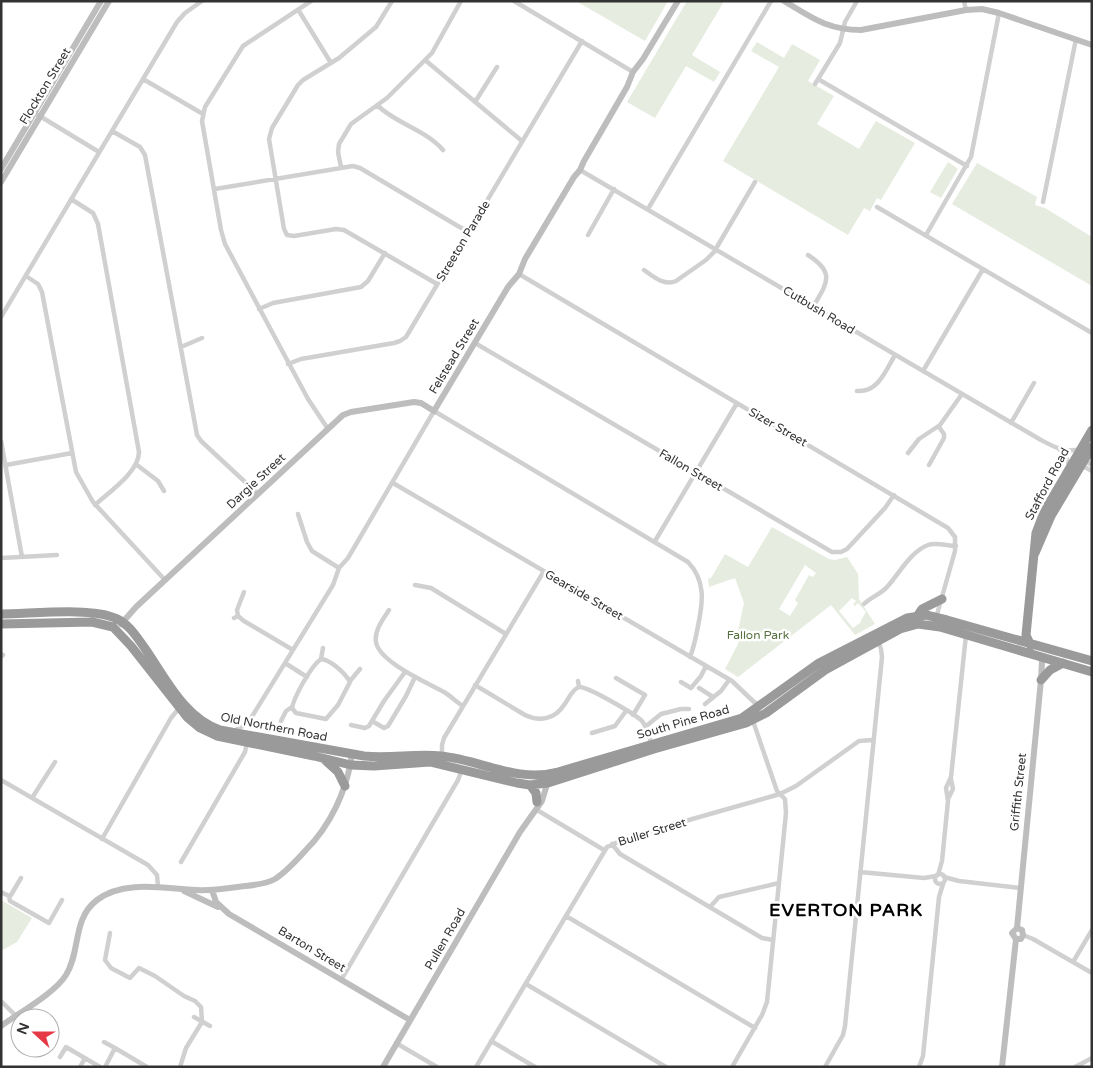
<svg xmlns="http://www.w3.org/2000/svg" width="1093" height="1068" viewBox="0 0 1093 1068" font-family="'Varela Round',sans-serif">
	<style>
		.green { fill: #e6ecdf; fill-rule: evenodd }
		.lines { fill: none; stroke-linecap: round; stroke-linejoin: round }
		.street { stroke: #d0d0d0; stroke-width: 4.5 }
		.secondary { stroke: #bdbdbd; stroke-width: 6 }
		.highway { stroke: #9a9a9a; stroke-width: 9 }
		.labels { text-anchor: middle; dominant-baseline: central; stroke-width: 5; stroke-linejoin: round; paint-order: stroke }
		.street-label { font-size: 12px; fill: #333; stroke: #fff }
		.park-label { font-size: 12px; fill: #56703f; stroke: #fff }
		.district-label { font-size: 18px; font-weight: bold; letter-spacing: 1px; fill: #000; stroke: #fff }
	</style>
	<rect width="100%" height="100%" fill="#fff"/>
	<path class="green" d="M576,1H668L645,41Z
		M687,1H720L723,3L692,55L720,72L714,82L686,66L655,118L627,102Z
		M757,42L784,58L792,44L820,60L808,81L834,96L817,124L859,149L876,121L915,143L881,200L877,198L870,211L864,208L848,235L723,161L779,67L751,51Z
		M948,162L958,169L941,198L930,192Z
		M977,163L1037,197L1035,205L1045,208L1092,237V286L952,204Z
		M772,527L829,559L835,560L847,557L858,574L859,599L875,624L855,635L831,605L738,677L725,669L739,642L736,640L744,603L735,578L709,587L708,579L711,578L725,554L748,567ZM805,565L816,573L813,577L809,575L795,600L798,603L790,616L779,609ZM852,598L856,601L853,604L855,606L858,603L866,612L861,620V622L853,628L839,611Z
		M1,900L32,918L17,942L1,951Z"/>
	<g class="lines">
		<path class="street" d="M311,1L243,46L205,107L202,121L221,230L225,244L308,399L328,429
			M392,1L376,27L339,58L303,80L298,85L272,128L269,139L284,229L287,235L294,236L336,229L344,230L437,284
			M514,1L633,72
			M964,1L966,10
			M299,11L331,63
			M425,60L522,141
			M143,79L203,114
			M818,79L967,166
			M815,84L840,43L845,22L857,1
			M475,102L497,67
			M378,106C397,124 426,130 443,150
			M38,115L99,152
			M112,131L140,147L145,155L197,435L201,441L258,494
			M341,167L338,152L339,144L351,124L387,98L432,53L461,1
			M580,170L1041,440C1054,447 1065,453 1080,449
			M215,189L353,166L360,168L468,232
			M71,199L93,213L98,224L139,452C139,472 109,492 95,505
			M1043,202L1076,39
			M877,207L1092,333
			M648,209L771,1
			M588,235L614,189
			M926,235L971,157L999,13
			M808,255C836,273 827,283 813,307
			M644,270C654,277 664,286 676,281L706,260L714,252L755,182
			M519,274L948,528L955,537V551L936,618
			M26,276L38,284L42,292L76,472L93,502L165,580
			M259,309L273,303L361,287L368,281L385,253
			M1,317L177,22L185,13L202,1
			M475,343L832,552H841L847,549L885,508L894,495
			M181,347L202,338
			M288,364L301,359L394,343L400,341L406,337L582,41
			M923,371L983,269
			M857,391C878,393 886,370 895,355
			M1011,423L1034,383
			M1,441L22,557
			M1059,449L1066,457L1070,467
			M908,453L919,439L940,425L962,394
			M1084,460L1092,465
			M6,465L72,453
			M137,465L158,481L164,491
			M929,465L944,438V434L939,427
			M1081,465L1092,471
			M393,483L732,681L754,702L761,705
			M298,514L307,542L312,551L339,568
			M655,541L737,403
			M1,558L57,555
			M415,585L431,588L506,634
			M864,604C871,597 881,594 887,587C899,574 910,552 928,545C936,542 948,546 956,546
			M389,610C383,619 374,631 376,642C379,662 428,683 444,692C451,696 456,702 463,706
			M238,616L237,610L244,592
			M234,618L238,616L244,621L293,650
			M1,654L3,655L1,657
			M321,659C331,660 345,673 350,682L338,705L326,719L296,713L292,708C294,697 311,666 321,659Z
			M321,659L323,648
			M285,663L307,677
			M616,678L645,695L633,715
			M350,681L360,669
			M578,681L579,687C587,686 635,714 642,721C647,727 649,736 651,743
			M681,682L691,688L701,676L706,666
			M475,685L525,715C540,722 555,719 564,705C569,699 571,690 579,687
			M699,688L713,697
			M705,704L721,691L729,680
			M281,721L286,711L292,707
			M372,721L384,728L388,726L406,696L415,677
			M351,725L365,728L369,726L384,701L405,672
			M645,727L661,714L681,709H689
			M234,731L248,723L333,585L339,568L348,558L434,411L688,562C706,581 703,602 698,626C696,637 694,647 690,657
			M592,733L615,726L626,711
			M442,756V745L444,738L544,571
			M1,780L148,865L157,875L158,886
			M32,798L55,762
			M948,799L953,789L951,779
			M537,810L604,850
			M102,839L171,718L179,708
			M612,844L620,854L762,938L773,940
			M181,862L245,752L247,743
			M860,872L924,878L936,876
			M935 879a5 5 0 1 1 10 0a5 5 0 1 1-10 0Z
			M938,875L942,861L948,801L946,788L951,777L966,635
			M944,877L959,881L1020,888
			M1,892L9,896L10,901L49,923L62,900
			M9,896L11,895L21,878
			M710,907L719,897L779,883
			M566,916L755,1028
			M110,933L105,960L111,968L130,978L139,968L155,976L184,996L195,1001L201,1007L202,1022L186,1048L180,1067
			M1023,935L1033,939L1092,973
			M1073,962L1092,930
			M341,980L458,780L462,769
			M526,984L666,1067
			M1,1001L16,1016
			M194,1017L210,1026
			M491,1041L535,1067
			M104,1042L115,1048L105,1067
			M396,1043L437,1067
			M115,1048L147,1067
			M60,1057L66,1047L100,1067
			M80,1067L85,1058
			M476,1067L607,847L629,837L780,794L796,786L859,741L873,740
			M732,1067L762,1015L767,1002L786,813L785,799L777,791L753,721
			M825,1067L843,1035L845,1026L882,657L881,649L878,641
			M919,1067L923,1056L939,897L943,884
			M1075,1067L1092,1058"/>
		<path class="secondary" d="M784,1C811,17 827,30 861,30L966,10L982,9L999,13L1092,45
			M1,169L101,1
			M1,182L109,1
			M121,624L136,607L343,415L351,412L414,402L421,403L434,411L508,287L519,274L525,259L574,177L580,170L584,161L627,87L633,72L643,59L678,1
			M212,890L216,902L229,914L410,1020
			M184,891L218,907
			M1017,928L1041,680L1042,662L1041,657
			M1016,939H1021L1023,935L1022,930L1017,928
			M1016,939L1012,933L1017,928
			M1,1026C19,1013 55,993 66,975C81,951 72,919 97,900C124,879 166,889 196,890C213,891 229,888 245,886C255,885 266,884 275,879C286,872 296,861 305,851C331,825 347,790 352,754
			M383,1067L520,832L542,801L548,781
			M1002,1067L1016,939"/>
		<path class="highway" d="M1035,553L1051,516L1092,447
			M1,614C30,614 91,607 115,618C129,624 136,636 144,647C165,677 184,718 220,730L364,756C390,759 415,753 441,756C481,760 517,783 558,772L742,718L819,663L907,618L926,615L947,620L1092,661
			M918,615L922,609L942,599
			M1,624L92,622L113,627L131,646L187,717L200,728L217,736L314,756L351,765L374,766L430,762L517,783L530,785L548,783L654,749L746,723L766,713L825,670L900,629L918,624L940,627L1092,672
			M1031,646L1026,635L1036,533L1044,512L1092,430
			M1041,680L1050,670L1063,663
			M326,761L338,772L345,786
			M530,785L536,793L537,802"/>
	</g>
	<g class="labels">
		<g class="street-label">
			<text transform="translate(45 86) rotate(-59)">Flockton Street</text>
			<text transform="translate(463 241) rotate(-59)">Streeton Parade</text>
			<text transform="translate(819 310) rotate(31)">Cutbush Road</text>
			<text transform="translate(454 356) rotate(-59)">Felstead Street</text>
			<text transform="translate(778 427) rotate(30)">Sizer Street</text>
			<text transform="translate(691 470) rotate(30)">Fallon Street</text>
			<text transform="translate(256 481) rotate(-43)">Dargie Street</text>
			<text transform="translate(1047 484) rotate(-62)">Stafford Road</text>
			<text transform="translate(584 595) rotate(30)">Gearside Street</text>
			<text transform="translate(683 722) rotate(-16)">South Pine Road</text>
			<text transform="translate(274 727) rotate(11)">Old Northern Road</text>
			<text transform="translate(1018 792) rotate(-84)">Griffith Street</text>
			<text transform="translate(652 832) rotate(-17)">Buller Street</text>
			<text transform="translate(445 939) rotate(-60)">Pullen Road</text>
			<text transform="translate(312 949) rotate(31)">Barton Street</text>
		</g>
		<g class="park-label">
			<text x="758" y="635">Fallon Park</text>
		</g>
		<g class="district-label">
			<text x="846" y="910">EVERTON PARK</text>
		</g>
	</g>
	<rect width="1093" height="1068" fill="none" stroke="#333333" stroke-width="5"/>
	<g transform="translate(35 1033) rotate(291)"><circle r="24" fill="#ffffff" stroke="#adadad"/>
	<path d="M0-4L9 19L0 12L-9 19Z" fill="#e63946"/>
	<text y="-8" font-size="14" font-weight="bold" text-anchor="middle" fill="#333333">N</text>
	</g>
</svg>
